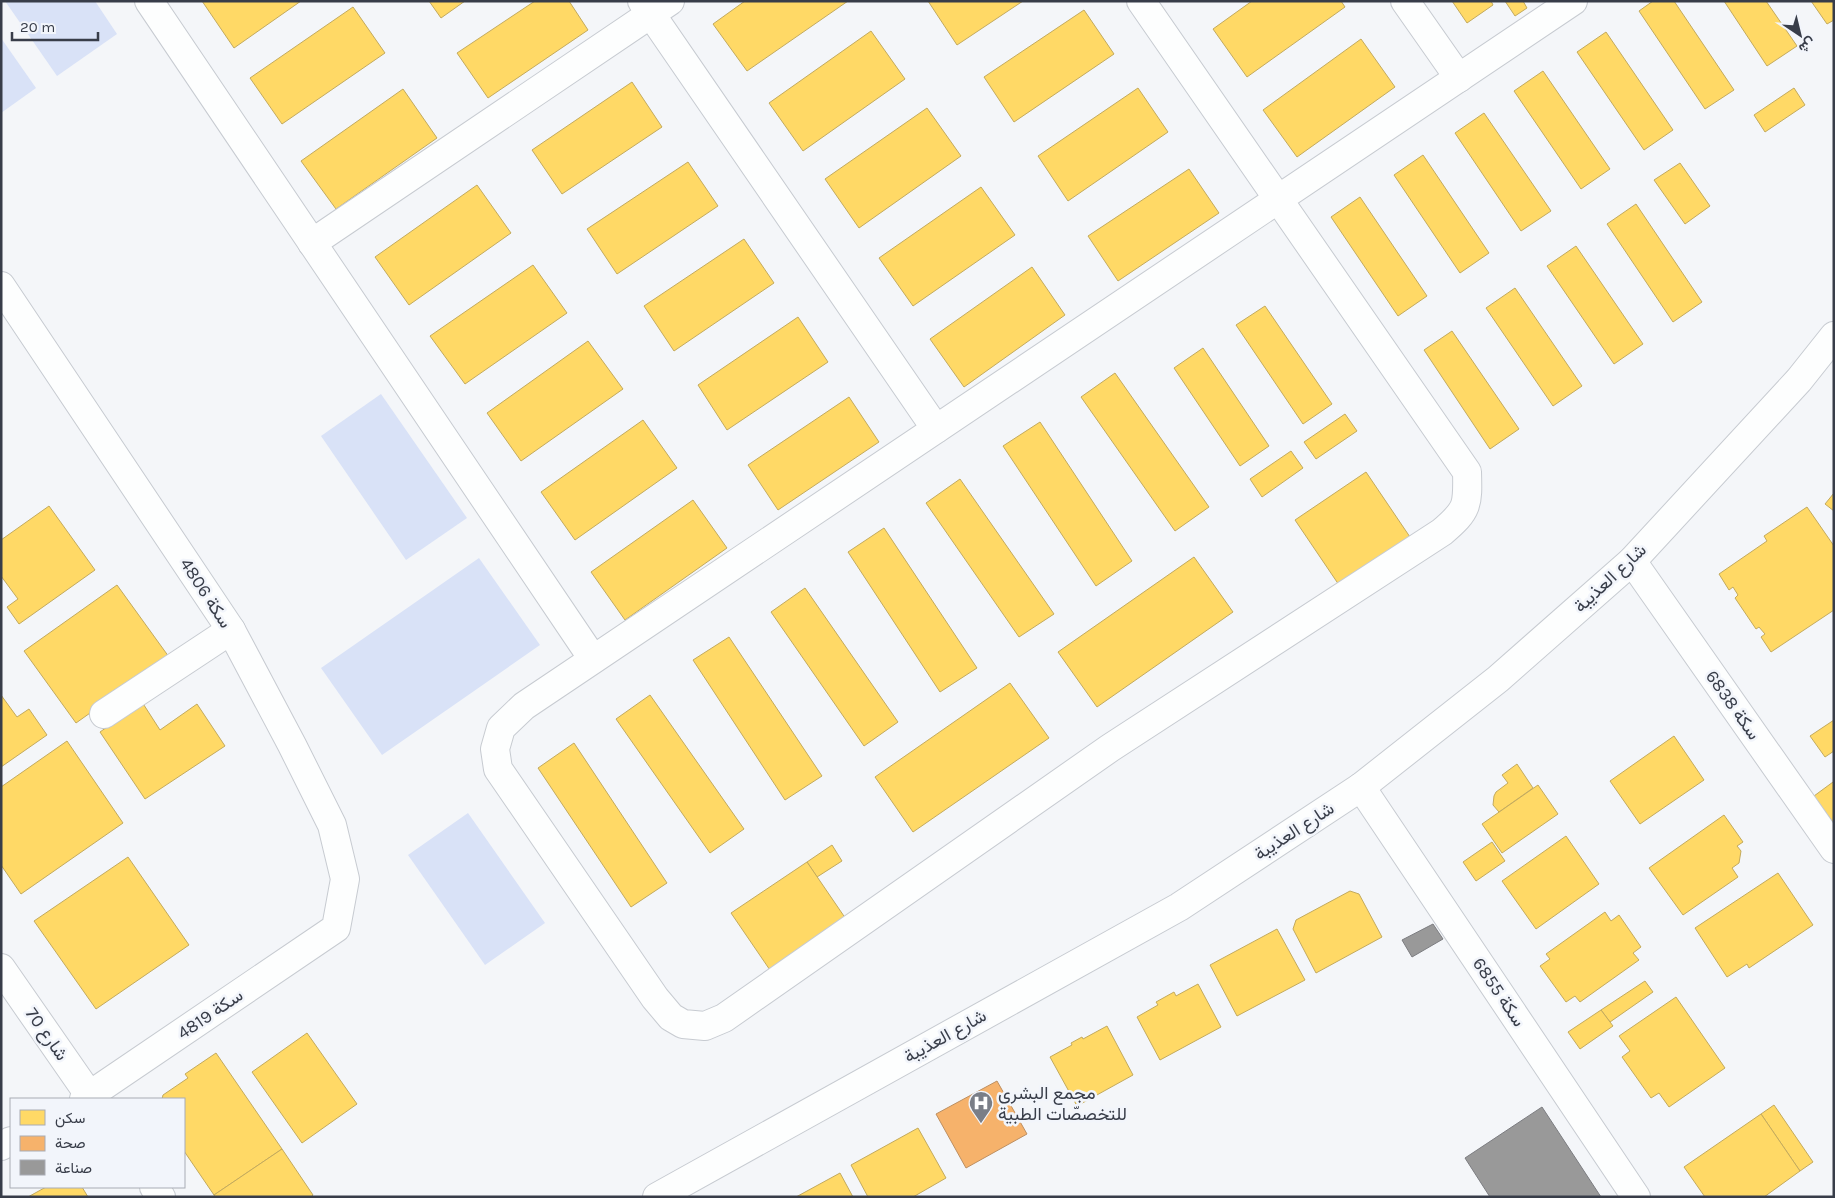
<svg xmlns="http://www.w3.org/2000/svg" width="1835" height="1198" font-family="Karla,Vazirmatn,sans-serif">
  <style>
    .green { fill: #d9e2f7 }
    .homes { fill: #ffd966; stroke: #c3aa5d }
    .health { fill: #f6b26b; stroke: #bd8f61 }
    .industry { fill: #999; stroke: #7c7d81 }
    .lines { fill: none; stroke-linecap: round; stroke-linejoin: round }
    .minor-casing { stroke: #c7cbd1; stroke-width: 30 }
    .minor { stroke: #fdfefe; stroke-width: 28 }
    .labels { text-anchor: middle; stroke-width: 5; stroke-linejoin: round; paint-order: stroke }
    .street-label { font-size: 18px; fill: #383d49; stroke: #f2f5fb }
    .poi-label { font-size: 18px; fill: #383d49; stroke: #f2f5fb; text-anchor: start }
  </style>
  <rect width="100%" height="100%" fill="#f4f6f9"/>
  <g class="green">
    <path d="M 5,1 L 95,1 L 117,34 L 57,76 Z"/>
    <path d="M 1,38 L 36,88 L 1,113 Z"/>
    <path d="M 381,394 L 467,518 L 406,560 L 321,436 Z"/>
    <path d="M 479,558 L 540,645 L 382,755 L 321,668 Z"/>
    <path d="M 468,813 L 545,923 L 485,965 L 408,855 Z"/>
  </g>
  <g class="homes">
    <path d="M 202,1 L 301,1 L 234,48 Z"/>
    <path d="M 429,1 L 465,1 L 441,18 Z"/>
    <path d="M 535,1 L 569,1 L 588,30 L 488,98 L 457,53 Z"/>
    <path d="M 745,1 L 848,1 L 747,71 L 713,24 Z"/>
    <path d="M 928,1 L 1023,1 L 957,45 Z"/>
    <path d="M 1252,1 L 1341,1 L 1345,7 L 1247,77 L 1213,29 Z"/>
    <path d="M 1452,1 L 1491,1 L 1493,5 L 1467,23 Z"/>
    <path d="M 1505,1 L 1523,1 L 1527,8 L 1515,16 Z"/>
    <path d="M 1653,1 L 1674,1 L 1734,90 L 1705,109 L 1639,11 Z"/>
    <path d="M 1724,1 L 1766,1 L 1797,46 L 1767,66 Z"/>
    <path d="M 1811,1 L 1834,1 L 1834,20 L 1827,24 Z"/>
    <path d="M 353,7 L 385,53 L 282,124 L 250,78 Z"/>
    <path d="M 1084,10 L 1114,54 L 1014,122 L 984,77 Z"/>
    <path d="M 871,31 L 905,79 L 803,151 L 769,103 Z"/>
    <path d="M 1606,32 L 1673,130 L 1644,150 L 1577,52 Z"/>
    <path d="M 1361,39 L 1395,87 L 1297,157 L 1263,110 Z"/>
    <path d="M 1543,71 L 1610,169 L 1581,189 L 1514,91 Z"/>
    <path d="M 632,82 L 662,127 L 562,194 L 532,150 Z"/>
    <path d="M 1138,88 L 1168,132 L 1068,201 L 1038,156 Z"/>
    <path d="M 1794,88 L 1805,105 L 1765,132 L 1754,115 Z"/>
    <path d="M 403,89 L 437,138 L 336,209 L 301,161 Z"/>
    <path d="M 927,108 L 961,156 L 859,228 L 825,179 Z"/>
    <path d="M 1484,113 L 1551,211 L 1521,231 L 1455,133 Z"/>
    <path d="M 1423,155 L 1489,253 L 1460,273 L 1394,175 Z"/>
    <path d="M 688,162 L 718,206 L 617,274 L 587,229 Z"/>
    <path d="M 1680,163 L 1710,206 L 1685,224 L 1654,180 Z"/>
    <path d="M 1189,169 L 1219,213 L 1118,281 L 1088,236 Z"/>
    <path d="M 477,185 L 511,233 L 409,305 L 375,257 Z"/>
    <path d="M 981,187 L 1015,235 L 913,306 L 879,258 Z"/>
    <path d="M 1360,197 L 1427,296 L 1398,316 L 1331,217 Z"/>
    <path d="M 1636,204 L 1702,302 L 1673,322 L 1607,224 Z"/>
    <path d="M 744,239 L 774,283 L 674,351 L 644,306 Z"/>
    <path d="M 1576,246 L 1643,344 L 1614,364 L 1547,266 Z"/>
    <path d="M 533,265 L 567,313 L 465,384 L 430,336 Z"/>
    <path d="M 1032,267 L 1065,315 L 964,387 L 930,339 Z"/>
    <path d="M 1515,288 L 1582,386 L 1553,406 L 1486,308 Z"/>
    <path d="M 1265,306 L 1332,404 L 1303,424 L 1236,325 Z"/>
    <path d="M 798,317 L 828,362 L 727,430 L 698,385 Z"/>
    <path d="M 1452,331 L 1519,429 L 1490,449 L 1424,350 Z"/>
    <path d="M 588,341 L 623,389 L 521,461 L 487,413 Z"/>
    <path d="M 1203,348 L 1269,446 L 1240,466 L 1174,368 Z"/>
    <path d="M 1115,373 L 1209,507 L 1175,531 L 1081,397 Z"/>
    <path d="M 849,397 L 879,442 L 778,510 L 748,465 Z"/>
    <path d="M 1345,414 L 1357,431 L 1316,459 L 1304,442 Z"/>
    <path d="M 643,420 L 677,468 L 575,540 L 541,492 Z"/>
    <path d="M 1040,422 L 1132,561 L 1096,586 L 1003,446 Z"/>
    <path d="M 1291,451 L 1303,468 L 1262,497 L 1250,479 Z"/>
    <path d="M 1366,472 L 1410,537 L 1339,585 L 1295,520 Z"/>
    <path d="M 960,479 L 1054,614 L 1019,637 L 926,503 Z"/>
    <path d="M 1834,493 L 1834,511 L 1825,504 Z"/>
    <path d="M 693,500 L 727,548 L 625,620 L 591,572 Z"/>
    <path d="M 49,506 L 95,570 L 19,624 L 7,607 L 18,599 L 1,576 L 1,540 Z"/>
    <path d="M 1807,507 L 1834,546 L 1834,610 L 1771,652 L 1761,637 L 1765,634 L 1759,627 L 1756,629 L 1735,598 L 1738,595 L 1733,587 L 1729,590 L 1719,574 L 1767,541 L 1764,536 Z"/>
    <path d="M 884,528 L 977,668 L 940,692 L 848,552 Z"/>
    <path d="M 1194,557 L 1233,612 L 1097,707 L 1058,652 Z"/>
    <path d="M 117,585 L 169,657 L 76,723 L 24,651 Z"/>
    <path d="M 805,588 L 898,722 L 864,746 L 771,612 Z"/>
    <path d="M 729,637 L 822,776 L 785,800 L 693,660 Z"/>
    <path d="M 1010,683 L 1049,738 L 913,832 L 875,777 Z"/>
    <path d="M 1,695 L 17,717 L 29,709 L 47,735 L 1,767 Z"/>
    <path d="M 650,695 L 744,829 L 710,853 L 616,719 Z"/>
    <path d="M 142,702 L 160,730 L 197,704 L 225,746 L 145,799 L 100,732 Z"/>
    <path d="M 1834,720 L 1834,751 L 1825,757 L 1810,736 Z"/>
    <path d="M 1674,736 L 1704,780 L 1640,824 L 1610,781 Z"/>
    <path d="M 67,741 L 123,823 L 21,894 L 1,865 L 1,787 Z"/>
    <path d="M 574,743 L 667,883 L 631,907 L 538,768 Z"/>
    <path d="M 1517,764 L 1533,788 L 1499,812 L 1493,805 L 1494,796 L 1496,792 L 1508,783 L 1502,775 Z"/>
    <path d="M 1833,782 L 1834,783 L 1834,824 L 1814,796 Z"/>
    <path d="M 1538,785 L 1558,814 L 1502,853 L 1482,824 Z"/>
    <path d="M 1724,815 L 1743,842 L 1737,846 L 1741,851 L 1739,863 L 1732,868 L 1738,877 L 1683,915 L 1649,868 Z"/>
    <path d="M 1566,836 L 1599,884 L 1536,929 L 1502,881 Z"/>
    <path d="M 1492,842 L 1505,861 L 1476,881 L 1463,862 Z"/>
    <path d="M 832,845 L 842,861 L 817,877 L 807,862 Z"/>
    <path d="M 128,857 L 189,945 L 96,1009 L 34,921 Z"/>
    <path d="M 807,862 L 848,922 L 772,973 L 731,913 Z"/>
    <path d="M 1778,873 L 1813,925 L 1749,968 L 1747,964 L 1727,977 L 1695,928 Z"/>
    <path d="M 1350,891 L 1359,894 L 1382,937 L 1316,973 L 1293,929 L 1296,920 Z"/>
    <path d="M 1605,912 L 1611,921 L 1619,915 L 1641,947 L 1633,953 L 1639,960 L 1580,1002 L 1575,996 L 1566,1002 L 1540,966 L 1550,959 L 1546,954 Z"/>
    <path d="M 1277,929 L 1305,980 L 1237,1016 L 1210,965 Z"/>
    <path d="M 1645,981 L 1653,992 L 1610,1022 L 1601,1010 Z"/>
    <path d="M 1198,984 L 1221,1027 L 1160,1060 L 1137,1017 L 1158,1005 L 1156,1002 L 1174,992 L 1176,996 Z"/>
    <path d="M 1676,997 L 1725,1068 L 1669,1107 L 1659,1093 L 1651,1098 L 1622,1057 L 1630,1051 L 1619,1036 Z"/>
    <path d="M 1601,1010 L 1613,1026 L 1580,1049 L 1568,1032 Z"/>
    <path d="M 1107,1026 L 1133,1075 L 1077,1106 L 1050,1057 L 1072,1045 L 1071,1043 L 1082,1037 L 1083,1039 Z"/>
    <path d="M 307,1033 L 357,1104 L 302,1143 L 252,1072 Z"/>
    <path d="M 216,1053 L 282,1149 L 214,1195 L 184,1151 L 184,1099 L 162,1099 L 163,1095 L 188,1078 L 185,1074 Z"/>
    <path d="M 1774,1105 L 1813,1162 L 1800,1171 L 1761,1114 Z"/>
    <path d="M 1761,1114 L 1800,1171 L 1764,1197 L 1705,1197 L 1684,1167 Z"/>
    <path d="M 918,1128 L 946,1178 L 913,1197 L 868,1197 L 851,1165 Z"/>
    <path d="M 282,1149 L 313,1195 L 311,1197 L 215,1197 L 214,1195 Z"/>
    <path d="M 840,1173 L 853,1197 L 796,1197 Z"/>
    <path d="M 46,1187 L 82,1187 L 88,1197 L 28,1197 Z"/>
  </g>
  <path class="health" d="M 997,1081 L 1027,1134 L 966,1168 L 936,1114 Z"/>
  <g class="industry">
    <path d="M 1433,924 L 1443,939 L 1412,957 L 1402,940 Z"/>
    <path d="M 1542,1107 L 1601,1197 L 1490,1197 L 1465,1158 Z"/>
  </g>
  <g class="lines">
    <g class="minor-casing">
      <g id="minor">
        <path d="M 149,1 L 593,659"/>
        <path d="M 642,1 L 936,429"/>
        <path d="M 1141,1 L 1467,472 C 1468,505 1468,510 1442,532 L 1110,748 L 724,1018 L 705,1026 L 683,1024 L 671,1017 L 655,998 L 498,769 L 495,749 L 501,728 L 524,706 L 1573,1"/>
        <path d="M 1405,1 L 1459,78"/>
        <path d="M 312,243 L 670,1"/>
        <path d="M 1,286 L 231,630 L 292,745 L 332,825 L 345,879 L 336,928 L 84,1099"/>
        <path d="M 1632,561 L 1834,849"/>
        <path d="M 104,714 L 231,630"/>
        <path d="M 1361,787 L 1636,1197"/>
        <path d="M 1,968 L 92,1099"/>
        <path d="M 1,1146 L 11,1141"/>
        <path d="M 154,1187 L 161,1197"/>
        <path d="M 657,1197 L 1179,907 L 1361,787 L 1498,679 L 1632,561 L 1799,380 L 1834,336"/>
      </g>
    </g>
    <use href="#minor" class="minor"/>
  </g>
  <defs>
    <g id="hospital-pin" transform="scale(1.25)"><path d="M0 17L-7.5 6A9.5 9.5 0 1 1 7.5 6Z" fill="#7a7e87" stroke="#f2f5fb"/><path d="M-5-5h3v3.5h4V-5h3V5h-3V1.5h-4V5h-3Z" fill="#fff"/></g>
  </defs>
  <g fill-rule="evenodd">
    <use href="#hospital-pin" x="981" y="1103"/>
  </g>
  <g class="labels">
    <g class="street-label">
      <text transform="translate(1610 578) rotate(-43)" y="6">شارع العذيبة</text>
      <text transform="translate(206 593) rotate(57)" y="6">سكة 4806</text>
      <text transform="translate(1733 705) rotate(55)" y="6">سكة 6838</text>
      <text transform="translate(1294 831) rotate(-33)" y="6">شارع العذيبة</text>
      <text transform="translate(1499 992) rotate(56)" y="6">سكة 6855</text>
      <text transform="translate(210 1014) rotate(-34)" y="6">سكة 4819</text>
      <text transform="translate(47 1034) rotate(55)" y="6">شارع 70</text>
      <text transform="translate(945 1036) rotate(-29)" y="6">شارع العذيبة</text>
    </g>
    <g class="poi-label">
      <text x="998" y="1099">مجمع البشرى<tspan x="998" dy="21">للتخصصّات الطبية</tspan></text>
    </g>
  </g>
  <rect width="1835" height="1198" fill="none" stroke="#383d49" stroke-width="5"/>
  <rect x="10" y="1098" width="175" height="90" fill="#f2f5fb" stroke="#a8abb4"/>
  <rect x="20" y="1110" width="25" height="15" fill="#ffd966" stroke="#a8abb4"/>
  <text x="55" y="1123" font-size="15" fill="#383d49">سكن</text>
  <rect x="20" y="1136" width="25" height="15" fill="#f6b26b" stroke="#a8abb4"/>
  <text x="55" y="1148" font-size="15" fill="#383d49">صحة</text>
  <rect x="20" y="1160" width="25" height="15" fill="#999999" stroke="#a8abb4"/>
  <text x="55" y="1173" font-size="15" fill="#383d49">صناعة</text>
  <g transform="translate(1800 35) rotate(145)" stroke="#f2f5fb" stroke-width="4" paint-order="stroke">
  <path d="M0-4L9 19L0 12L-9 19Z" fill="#383d49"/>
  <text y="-8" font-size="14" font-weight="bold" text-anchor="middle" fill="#383d49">ش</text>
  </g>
  <path d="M12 32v8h86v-8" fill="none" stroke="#383d49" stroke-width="2.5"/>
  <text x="20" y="32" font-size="15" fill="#383d49" stroke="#f2f5fb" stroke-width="4" paint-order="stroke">20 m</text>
</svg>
